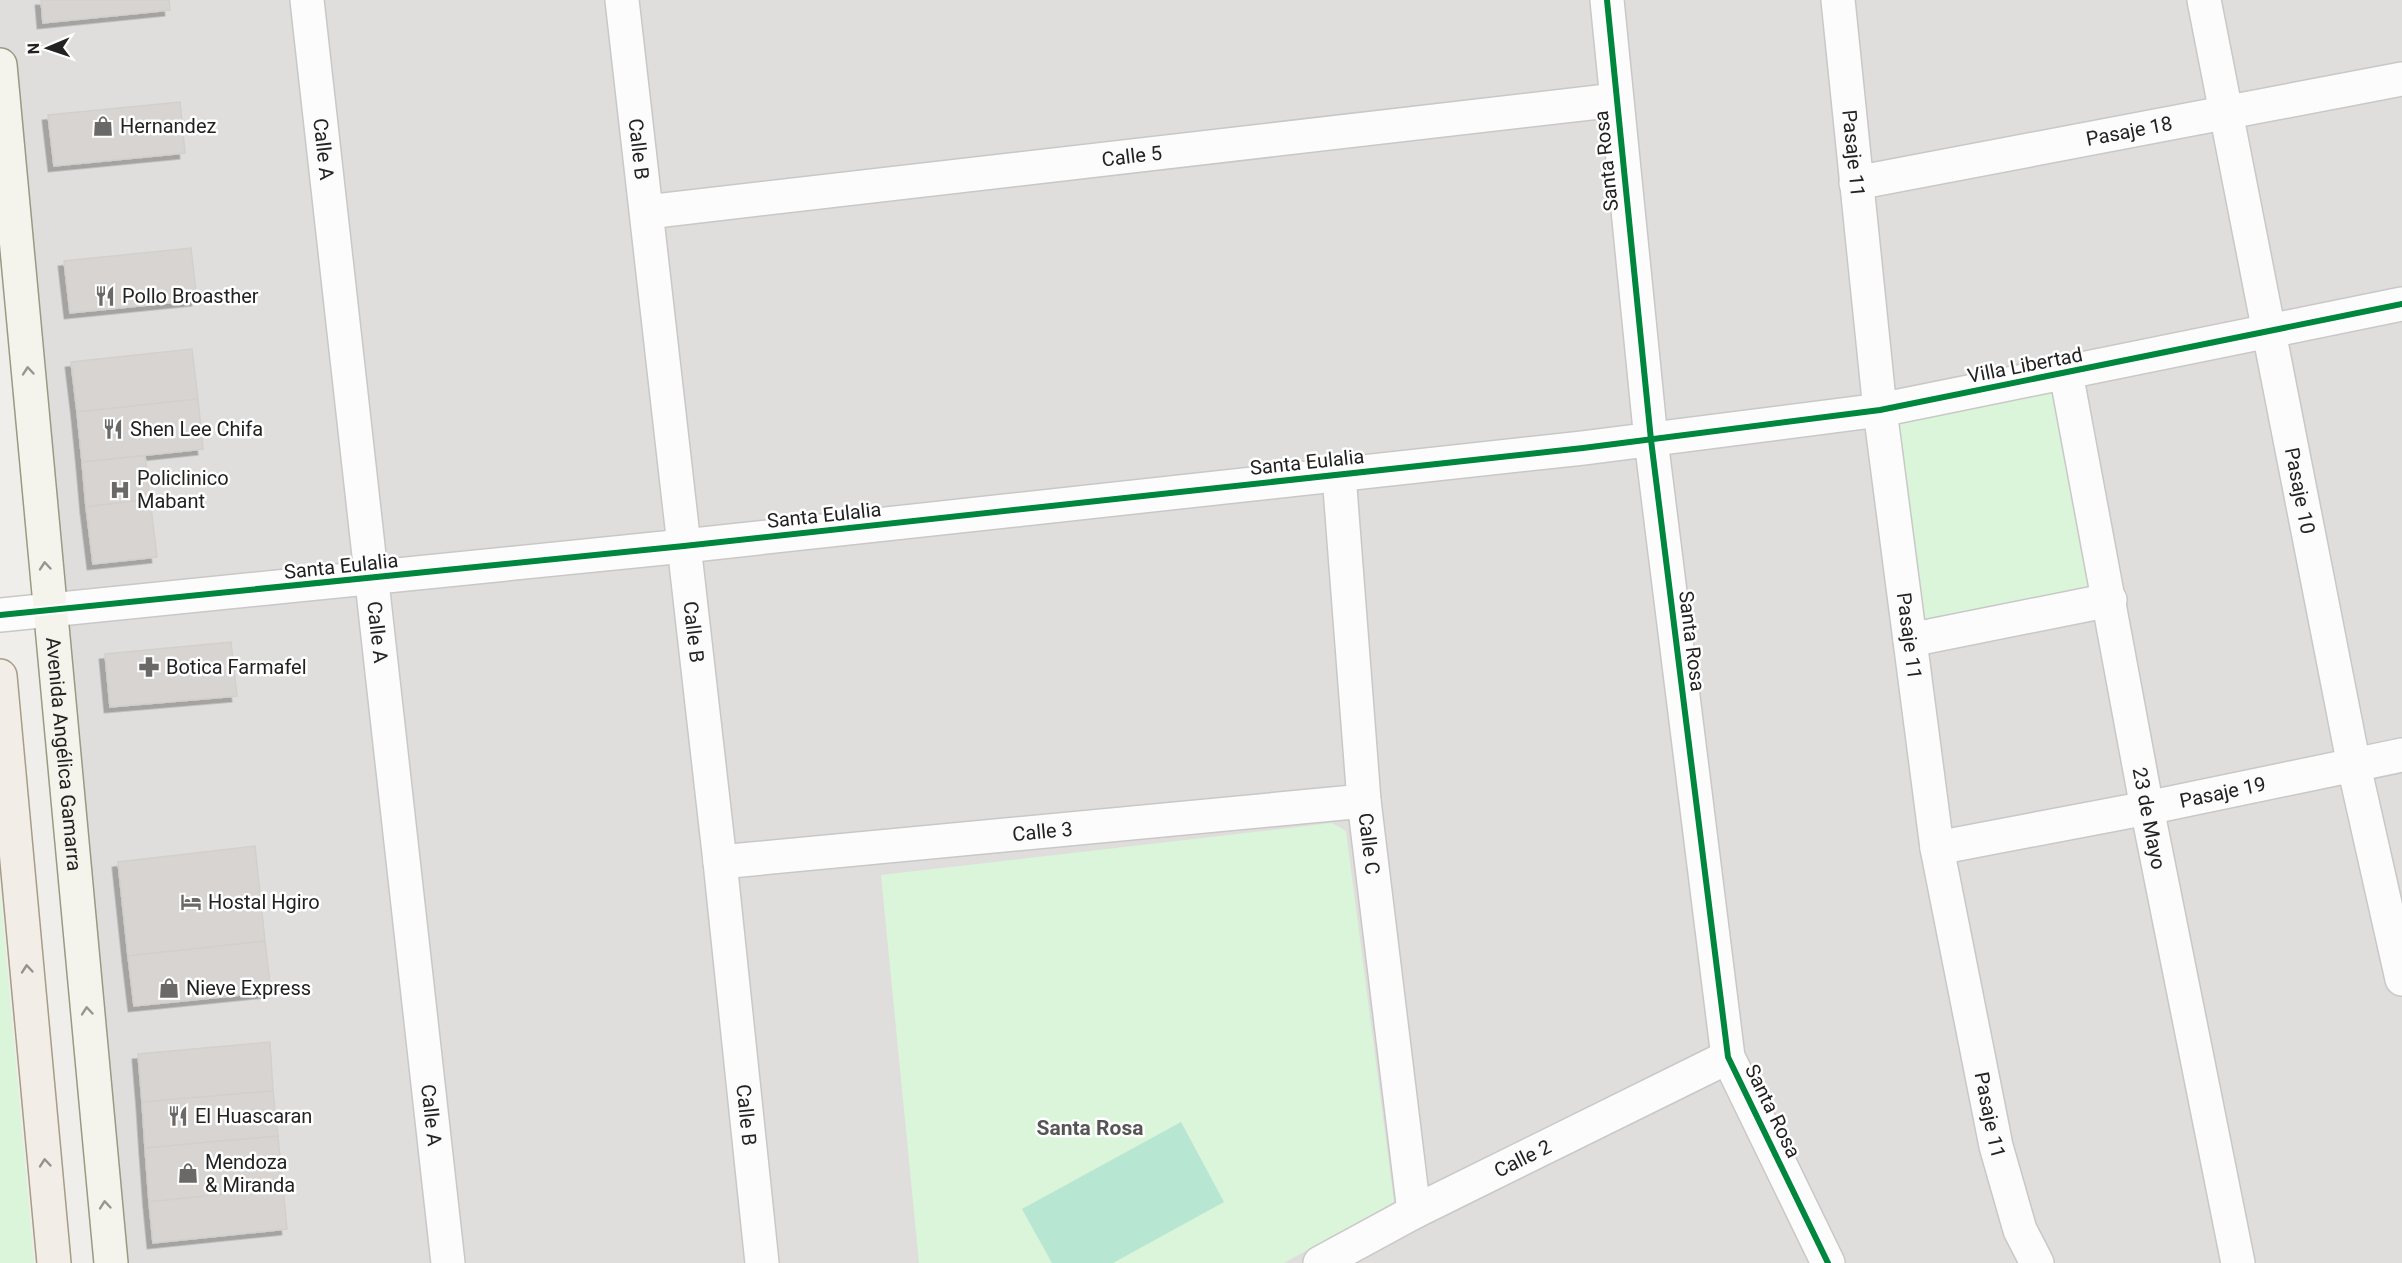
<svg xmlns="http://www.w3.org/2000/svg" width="2402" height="1263" font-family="Roboto,sans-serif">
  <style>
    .residential { fill: #dfdedc }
    .park { fill: #daf5da }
    .pitch { fill: #b7e6d2 }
    .building { fill: #d7d4d2; stroke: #d3d0cc; stroke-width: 1.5; filter: url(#shadow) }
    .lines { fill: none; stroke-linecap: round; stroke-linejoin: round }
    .street-casing { stroke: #c9c8c7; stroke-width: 36 }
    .secondary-casing { stroke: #999a82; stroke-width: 36 }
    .primary-casing { stroke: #a79c86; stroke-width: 36 }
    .street { stroke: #fdfcfc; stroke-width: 33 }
    .secondary { stroke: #f4f4ed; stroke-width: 33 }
    .primary { stroke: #f3ede7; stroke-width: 33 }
    .cycleway-casing { stroke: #fff; stroke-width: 10 }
    .cycleway { stroke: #00873e; stroke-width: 6 }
    .oneway { stroke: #969692 }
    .oneway2 { stroke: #95928e }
    .labels { text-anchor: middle; stroke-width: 5; stroke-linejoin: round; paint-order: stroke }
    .poi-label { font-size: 20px; fill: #222; stroke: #fff; text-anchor: start }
    .street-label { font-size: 20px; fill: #222; stroke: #fff }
    .neighbourhood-label { font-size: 21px; font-weight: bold; fill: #555; stroke: #fff }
  </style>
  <defs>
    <filter id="shadow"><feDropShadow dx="-5.5" dy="5.5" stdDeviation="0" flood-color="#0004"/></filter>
  </defs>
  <rect width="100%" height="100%" fill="#f0eeeb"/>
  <path class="residential" d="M 0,0 L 2402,0 L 2402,1263 L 96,1263 L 0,238 Z"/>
  <g class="park">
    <path d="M 2056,392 L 2094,590 L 1918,626 L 1894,424 Z"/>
    <path d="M 1332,823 L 1346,831 L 1394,1202 L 1284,1263 L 919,1263 L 881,875 Z"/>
    <path d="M 0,889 L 34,1263 L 0,1263 Z"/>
  </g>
  <path class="pitch" d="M 1181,1122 L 1224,1202 L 1113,1263 L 1052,1263 L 1022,1209 Z"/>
  <g class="building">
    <path d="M 41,0 L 169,0 L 170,10 L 43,23 Z"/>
    <path d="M 180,102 L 185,153 L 54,166 L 48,115 Z"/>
    <path d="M 191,248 L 197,300 L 70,313 L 64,261 Z"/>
    <path d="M 192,349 L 198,399 L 77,412 L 71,362 Z"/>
    <path d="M 198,399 L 203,449 L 82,462 L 77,412 Z"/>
    <path d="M 145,456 L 150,499 L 86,507 L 82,462 Z"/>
    <path d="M 150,499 L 157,557 L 93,564 L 86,507 Z"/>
    <path d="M 231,642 L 237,696 L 110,707 L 105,654 Z"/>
    <path d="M 255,846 L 265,941 L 128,956 L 118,862 Z"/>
    <path d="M 265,941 L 271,992 L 134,1006 L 128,956 Z"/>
    <path d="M 270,1042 L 273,1091 L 142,1102 L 138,1054 Z"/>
    <path d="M 273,1091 L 278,1136 L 145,1148 L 142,1102 Z"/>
    <path d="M 278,1136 L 283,1188 L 149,1202 L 145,1148 Z"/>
    <path d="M 283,1188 L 287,1229 L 153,1243 L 149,1202 Z"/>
  </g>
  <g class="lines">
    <g class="street-casing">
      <g id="street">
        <path id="s1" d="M 307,0 L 448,1263"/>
        <path id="s2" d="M 622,0 L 720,862 L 762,1263"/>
        <path d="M 1607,0 L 1651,440 L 1728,1057 L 1828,1263"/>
        <path id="s3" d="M 1838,0 L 1880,410 L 1937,848 L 1996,1146 L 2020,1230 L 2037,1263"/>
        <path id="s4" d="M 2204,0 L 2354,766 L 2402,979"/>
        <path id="s5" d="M 1856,183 L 2402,79"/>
        <path id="s6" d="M 647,212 L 1616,100"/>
        <path id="s7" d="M 2066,373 L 2147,808 L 2238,1263"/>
        <path id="s8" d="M 1339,475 L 1364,801 L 1414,1212"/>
        <path d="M 0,615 L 684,546 L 1583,448 L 1880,410 L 2402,304"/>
        <path d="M 1910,640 L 2110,600"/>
        <path id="s9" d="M 1937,848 L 2147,808 L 2402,755"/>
        <path id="s10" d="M 720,862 L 1364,801"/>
        <path id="s11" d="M 1320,1263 L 1414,1212 L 1728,1057"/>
      </g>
    </g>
    <g class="secondary-casing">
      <g id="secondary">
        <path id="s12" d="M 0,65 L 111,1263"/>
      </g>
    </g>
    <g class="primary-casing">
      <path id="primary" d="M 0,676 L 54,1263"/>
    </g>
    <use href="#street" class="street"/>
    <use href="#secondary" class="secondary"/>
    <use href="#primary" class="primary"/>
    <g class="cycleway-casing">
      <g id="cycleway">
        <path d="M 1607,0 L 1651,440 L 1728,1057 L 1828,1263"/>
        <path d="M 0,615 L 684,546 L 1583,448 L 1880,410 L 2402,304"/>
      </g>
    </g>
    <use href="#cycleway" class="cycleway"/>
  </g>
  <defs><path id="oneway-chevron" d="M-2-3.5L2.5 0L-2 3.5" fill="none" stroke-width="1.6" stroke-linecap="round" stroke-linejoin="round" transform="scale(1.5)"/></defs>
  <g class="oneway">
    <use href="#oneway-chevron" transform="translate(28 371) rotate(-95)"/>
    <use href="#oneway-chevron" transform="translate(45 566) rotate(-95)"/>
    <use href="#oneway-chevron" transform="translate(87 1011) rotate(-95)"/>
    <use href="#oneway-chevron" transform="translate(105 1205) rotate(-95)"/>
  </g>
  <g class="oneway2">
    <use href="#oneway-chevron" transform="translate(27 969) rotate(-95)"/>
    <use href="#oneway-chevron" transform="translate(45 1163) rotate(-95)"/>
  </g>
  <defs>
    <g id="shop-bare" transform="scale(1.62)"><path d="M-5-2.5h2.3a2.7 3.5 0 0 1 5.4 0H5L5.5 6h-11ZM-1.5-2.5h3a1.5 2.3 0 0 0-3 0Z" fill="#6a6968" stroke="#fff" stroke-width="2.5" paint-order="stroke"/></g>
    <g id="restaurant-bare" transform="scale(1.62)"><path d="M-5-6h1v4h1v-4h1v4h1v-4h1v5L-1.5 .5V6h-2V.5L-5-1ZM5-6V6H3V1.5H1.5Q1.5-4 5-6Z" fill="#6a6968" stroke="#fff" stroke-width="2.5" paint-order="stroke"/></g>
    <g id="hospital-bare" transform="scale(1.62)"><path d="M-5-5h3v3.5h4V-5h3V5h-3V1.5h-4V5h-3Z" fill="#6a6968" stroke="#fff" stroke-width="2.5" paint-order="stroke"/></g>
    <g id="pharmacy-bare" transform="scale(1.62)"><path d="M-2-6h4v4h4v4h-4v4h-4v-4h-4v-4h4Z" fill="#6a6968" stroke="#fff" stroke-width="2.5" paint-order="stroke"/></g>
    <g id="hotel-bare" transform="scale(1.62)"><path d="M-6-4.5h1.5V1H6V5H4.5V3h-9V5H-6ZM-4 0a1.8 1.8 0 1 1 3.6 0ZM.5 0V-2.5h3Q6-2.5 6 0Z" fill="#6a6968" stroke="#fff" stroke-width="2.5" paint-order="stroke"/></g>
  </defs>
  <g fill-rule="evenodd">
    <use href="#shop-bare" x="103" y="126"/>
    <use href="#restaurant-bare" x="105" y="296"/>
    <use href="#restaurant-bare" x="113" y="429"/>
    <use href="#hospital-bare" x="120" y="490"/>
    <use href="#pharmacy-bare" x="149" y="667"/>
    <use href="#hotel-bare" x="191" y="902"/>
    <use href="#shop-bare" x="169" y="988"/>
    <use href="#restaurant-bare" x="178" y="1116"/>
    <use href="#shop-bare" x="188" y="1173"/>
  </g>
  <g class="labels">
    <g class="poi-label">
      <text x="120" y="133">Hernandez</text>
      <text x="122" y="303">Pollo Broasther</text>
      <text x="130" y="436">Shen Lee Chifa</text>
      <text x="137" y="485">Policlinico<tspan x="137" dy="23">Mabant</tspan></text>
      <text x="166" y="674">Botica Farmafel</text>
      <text x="208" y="909">Hostal Hgiro</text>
      <text x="186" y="995">Nieve Express</text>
      <text x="195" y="1123">El Huascaran</text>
      <text x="205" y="1169">Mendoza<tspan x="205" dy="23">&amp; Miranda</tspan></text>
    </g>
    <g class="street-label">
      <text dy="7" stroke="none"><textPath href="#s5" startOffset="278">Pasaje 18</textPath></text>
      <text dy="7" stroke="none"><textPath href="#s1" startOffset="150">Calle A</textPath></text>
      <text dy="7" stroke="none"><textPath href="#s2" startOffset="150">Calle B</textPath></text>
      <text dy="7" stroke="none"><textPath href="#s3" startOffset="154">Pasaje 11</textPath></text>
      <text dy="7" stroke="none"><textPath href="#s6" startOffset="488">Calle 5</textPath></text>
      <text transform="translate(1606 161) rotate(-96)" y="7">Santa Rosa</text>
      <text transform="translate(2025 365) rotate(-11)" y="7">Villa Libertad</text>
      <text transform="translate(1307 462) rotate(-6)" y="7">Santa Eulalia</text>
      <text dy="7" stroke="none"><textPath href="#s4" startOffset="500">Pasaje 10</textPath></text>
      <text transform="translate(824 515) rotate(-6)" y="7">Santa Eulalia</text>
      <text transform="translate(341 566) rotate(-6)" y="7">Santa Eulalia</text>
      <text dy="7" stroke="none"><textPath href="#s1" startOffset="636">Calle A</textPath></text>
      <text dy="7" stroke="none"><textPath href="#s2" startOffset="636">Calle B</textPath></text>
      <text dy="7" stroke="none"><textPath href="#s3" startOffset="640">Pasaje 11</textPath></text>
      <text transform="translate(1692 641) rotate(83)" y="7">Santa Rosa</text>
      <text dy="7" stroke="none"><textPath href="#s12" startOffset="692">Avenida Angélica Gamarra</textPath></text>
      <text dy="7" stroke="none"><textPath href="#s9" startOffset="291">Pasaje 19</textPath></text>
      <text dy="7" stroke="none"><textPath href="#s7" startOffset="453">23 de Mayo</textPath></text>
      <text dy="7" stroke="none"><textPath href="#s10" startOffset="324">Calle 3</textPath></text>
      <text dy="7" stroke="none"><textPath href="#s8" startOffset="370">Calle C</textPath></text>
      <text transform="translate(1773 1111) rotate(64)" y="7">Santa Rosa</text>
      <text dy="7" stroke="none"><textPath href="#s1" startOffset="1122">Calle A</textPath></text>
      <text dy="7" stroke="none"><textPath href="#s2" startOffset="1122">Calle B</textPath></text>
      <text dy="7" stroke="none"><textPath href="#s3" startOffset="1126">Pasaje 11</textPath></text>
      <text dy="7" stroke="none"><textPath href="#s11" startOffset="228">Calle 2</textPath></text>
    </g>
    <g class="neighbourhood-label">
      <text x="1090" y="1135">Santa Rosa</text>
    </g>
  </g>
  <g transform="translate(48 48) rotate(268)" stroke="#ffffff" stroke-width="4.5" paint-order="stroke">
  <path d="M0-4.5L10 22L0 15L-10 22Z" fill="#222222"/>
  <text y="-9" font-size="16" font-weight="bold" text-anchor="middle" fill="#222222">N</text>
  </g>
</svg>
